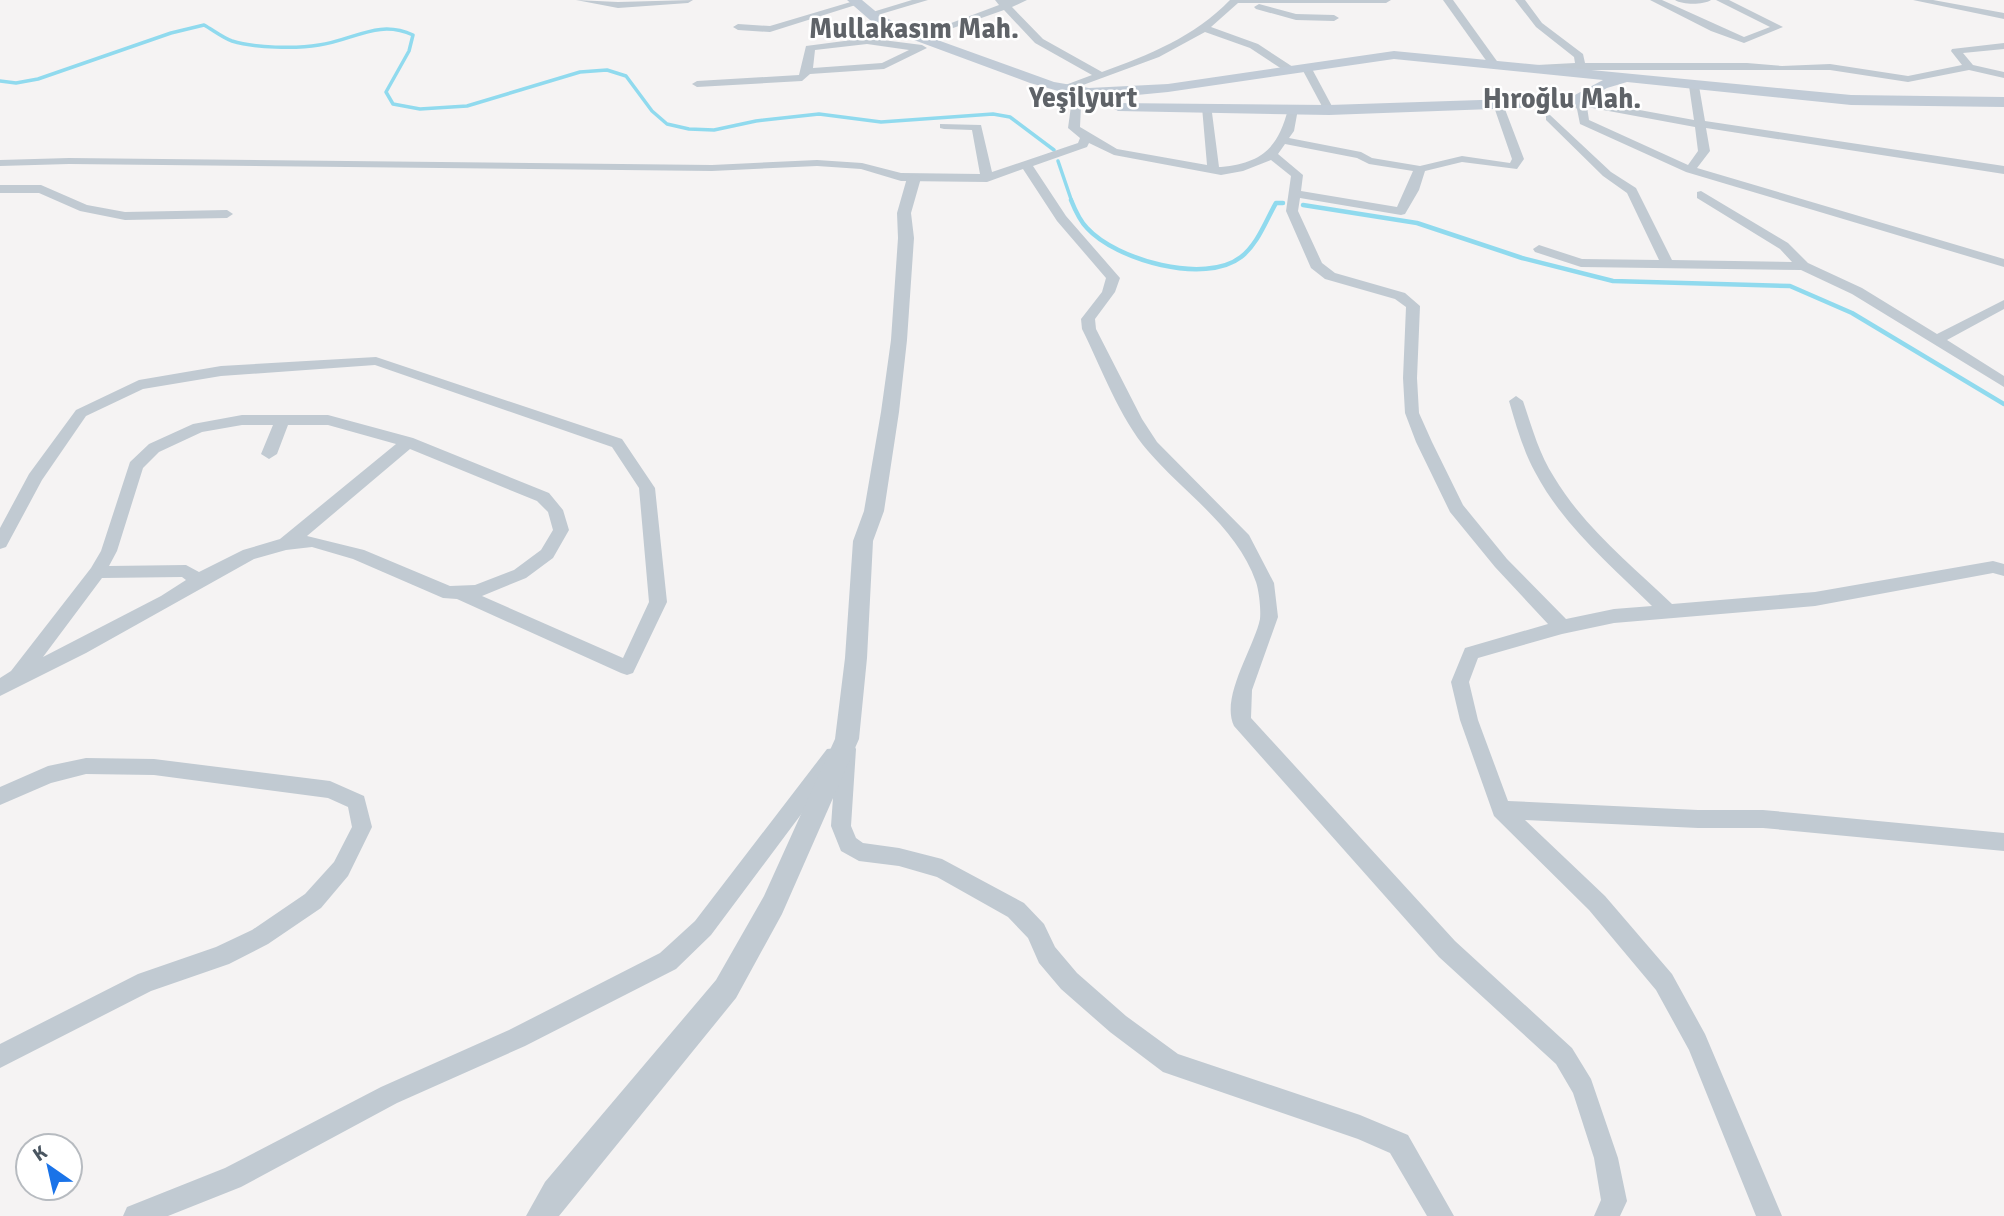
<svg xmlns="http://www.w3.org/2000/svg" width="2004" height="1216" font-family="Signika,sans-serif">
  <style>
    .lines { fill: none; stroke-linecap: round; stroke-linejoin: round }
    .stream-far1 { stroke: #90daee; stroke-width: 3.5 }
    .stream { stroke: #90daee; stroke-width: 4.5 }
    .minor { fill: #c1cad2; fill-rule: evenodd }
    .tertiary { fill: #c1cad2; fill-rule: evenodd }
    .secondary { fill: #c1cbd6; fill-rule: evenodd }
    .labels { text-anchor: middle; stroke-width: 5; stroke-linejoin: round; paint-order: stroke }
    .far-district-label { font-size: 28px; font-weight: bold; fill: #5f6368; stroke: #fff }
  </style>
  <rect width="100%" height="100%" fill="#f5f3f3"/>
  <g class="lines">
    <g class="stream-far1">
      <path d="M 0,81 L 16,83 L 38,79 L 171,33 L 204,25 C 213,30 223,38 232,41 C 255,48 296,49 319,45 C 354,40 378,19 413,35 L 409,51 L 386,92 L 393,104 L 420,109 L 467,106 L 580,72 L 607,70 L 626,76 L 652,111 L 667,124 L 689,129 L 714,130 L 756,121 L 819,114 L 881,122 L 993,114 L 1010,117 L 1054,150"/>
      <path d="M 1058,161 L 1072,202"/>
    </g>
    <g class="stream">
      <path d="M 1071,200 C 1075,210 1080,221 1087,228 C 1116,260 1205,285 1241,257 C 1258,244 1266,220 1276,203 L 1283,203"/>
      <path d="M 1303,205 L 1417,223 L 1522,258 L 1613,281 L 1790,286 L 1852,313 L 2004,404"/>
    </g>
    <g class="minor">
      <path d="M 576,0 L 618,2 L 693,0 L 688,3 L 618,8 Z"/>
      <path d="M 912,0 L 928,0 L 871,17 L 866,14 Z"/>
      <path d="M 995,0 L 1027,0 L 1012,7 L 1043,39 L 1102,72 C 1149,55 1194,37 1230,0 L 1391,0 L 1386,3 L 1238,3 L 1211,27 L 1258,44 L 1293,67 L 1293,71 L 1285,71 L 1250,48 L 1205,32 L 1159,57 L 1064,92 L 1059,89 L 1060,87 L 1092,75 L 1035,43 L 1004,10 L 922,39 L 914,37 L 999,5 Z"/>
      <path d="M 1443,0 L 1453,0 L 1499,64 L 1498,66 L 1490,66 Z"/>
      <path d="M 1515,0 L 1525,0 L 1542,23 L 1583,54 L 1585,63 L 1747,63 L 1782,66 L 1830,64 L 1908,76 L 1962,65 L 1951,51 L 1952,49 L 2004,43 L 2004,49 L 1963,53 L 1973,65 L 2004,72 L 2004,78 L 1969,70 L 1908,82 L 1830,70 L 1541,70 L 1537,69 L 1537,65 L 1575,63 L 1574,57 L 1536,27 Z"/>
      <path d="M 1650,0 L 1662,0 L 1744,37 L 1770,27 L 1716,0 L 1729,0 L 1783,27 L 1744,43 L 1711,31 Z"/>
      <path d="M 1675,0 L 1711,0 C 1703,5 1683,5 1675,0 Z"/>
      <path d="M 1913,0 L 1933,0 L 2004,13 L 2004,19 Z"/>
      <path d="M 854,1 L 862,3 L 770,32 L 738,30 L 733,27 L 738,24 L 770,26 Z"/>
      <path d="M 1259,4 L 1296,14 L 1334,15 L 1339,18 L 1334,21 L 1296,20 L 1256,9 L 1254,7 Z"/>
      <path d="M 867,38 L 922,45 L 927,48 L 884,69 L 810,74 L 802,81 L 697,87 L 692,84 L 697,81 L 799,75 L 806,46 ZM 867,44 L 909,50 L 882,63 L 813,68 L 815,50 Z"/>
      <path d="M 1302,65 L 1311,67 L 1334,110 L 1333,112 L 1324,110 L 1301,67 Z"/>
      <path d="M 1694,83 L 1699,86 L 1705,121 L 2004,166 L 2004,174 L 1706,128 L 1710,151 L 1697,168 L 2004,259 L 2004,267 L 1686,172 L 1580,124 L 1577,109 L 1569,101 L 1574,98 L 1694,120 L 1689,86 ZM 1587,107 L 1695,127 L 1698,151 L 1688,165 L 1589,120 Z"/>
      <path d="M 1498,101 L 1503,104 L 1524,159 L 1517,169 L 1462,162 L 1425,171 L 1419,190 L 1405,214 L 1401,215 L 1300,198 L 1298,211 L 1322,263 L 1335,273 L 1405,293 L 1420,306 L 1417,378 L 1419,413 L 1432,442 L 1463,505 L 1507,559 L 1566,619 L 1614,609 L 1652,606 C 1610,565 1562,524 1535,472 C 1523,450 1516,425 1509,401 L 1516,396 L 1523,401 C 1532,427 1539,454 1554,477 C 1583,526 1631,565 1672,604 L 1815,592 L 1993,561 L 2004,564 L 2004,576 L 1993,573 L 1815,606 L 1614,623 L 1562,634 L 1478,658 L 1469,682 L 1478,720 L 1508,801 L 1698,810 L 1763,810 L 2004,833 L 2004,851 L 1763,828 L 1698,828 L 1525,820 L 1605,896 L 1672,974 L 1705,1034 L 1782,1216 L 1756,1216 L 1689,1050 L 1656,990 L 1589,910 L 1494,816 L 1460,720 L 1451,682 L 1465,648 L 1548,624 L 1495,567 L 1450,512 L 1416,442 L 1405,413 L 1403,378 L 1406,307 L 1395,299 L 1325,279 L 1311,268 L 1286,211 L 1291,176 L 1271,160 L 1243,171 L 1221,175 L 1114,155 L 1089,143 L 1087,147 L 1033,166 L 1066,216 L 1120,278 L 1115,292 L 1095,319 L 1096,329 L 1142,419 L 1157,442 L 1249,535 L 1274,583 L 1278,617 L 1252,690 L 1251,718 L 1455,941 L 1572,1048 L 1591,1079 L 1618,1158 L 1627,1201 L 1620,1216 L 1594,1216 L 1601,1200 L 1594,1158 L 1573,1093 L 1556,1064 L 1439,957 L 1234,726 C 1220,697 1254,648 1260,619 C 1261,609 1259,591 1256,582 C 1237,527 1184,493 1148,451 C 1119,417 1102,369 1082,329 L 1081,319 L 1102,292 L 1106,278 L 1057,221 L 1023,169 L 987,182 L 901,181 L 861,169 L 817,166 L 712,171 L 69,164 L 0,166 L 0,160 L 69,158 L 712,165 L 817,160 L 862,163 L 901,173 L 980,174 L 972,130 L 944,129 L 940,128 L 940,124 L 981,125 L 992,172 L 1078,143 L 1080,138 L 1068,128 L 1071,106 L 1076,103 L 1081,106 L 1080,127 L 1117,149 L 1207,165 L 1202,107 L 1211,105 L 1219,167 L 1221,167 C 1262,163 1278,148 1288,109 L 1293,106 L 1298,109 L 1294,131 L 1289,138 L 1361,152 L 1372,158 L 1420,166 L 1462,156 L 1510,163 L 1512,159 L 1493,104 ZM 1285,144 L 1357,158 L 1369,164 L 1413,171 L 1397,207 L 1301,191 L 1303,175 L 1278,154 Z"/>
      <path d="M 1550,115 L 1611,172 L 1636,188 L 1672,260 L 1792,262 L 1780,249 L 1697,198 L 1697,192 L 1701,191 L 1788,243 L 1808,263 L 1862,288 L 1937,334 L 2004,300 L 2004,309 L 1947,340 L 2004,376 L 2004,387 L 1852,294 L 1801,270 L 1581,267 L 1535,252 L 1533,249 L 1539,245 L 1582,259 L 1659,260 L 1627,193 L 1603,176 L 1546,120 L 1546,116 Z"/>
      <path d="M 0,185 L 41,185 L 87,205 L 125,212 L 227,210 L 233,214 L 227,218 L 125,220 L 80,211 L 39,193 L 0,193 Z"/>
      <path d="M 376,357 L 622,439 L 655,488 L 667,602 L 633,673 L 627,675 L 621,673 L 457,599 L 443,598 L 353,559 L 312,547 L 286,550 L 254,559 L 86,653 L 0,696 L 0,678 L 11,671 L 91,568 L 101,551 L 130,462 L 149,444 L 193,424 L 242,415 L 328,415 L 413,438 L 549,493 L 563,510 L 569,530 L 553,558 L 526,578 L 482,596 L 623,658 L 649,602 L 639,488 L 612,447 L 375,365 L 221,376 L 143,389 L 86,416 L 42,480 L 6,547 L 0,549 L 0,528 L 29,474 L 76,410 L 139,380 L 221,366 ZM 242,425 L 273,425 L 261,454 L 269,459 L 277,454 L 288,425 L 328,425 L 396,444 L 280,539 L 243,550 L 199,572 L 186,565 L 109,566 L 117,551 L 143,468 L 159,452 L 202,432 ZM 410,449 L 537,501 L 548,512 L 553,530 L 541,550 L 514,570 L 475,585 L 450,586 L 364,550 L 307,536 ZM 182,577 L 186,580 L 161,596 L 43,657 L 102,578 Z"/>
      <path d="M 846,741 L 853,743 L 856,749 L 851,826 L 856,838 L 863,843 L 899,848 L 942,859 L 1024,903 L 1044,924 L 1055,947 L 1077,973 L 1126,1016 L 1178,1054 L 1360,1115 L 1408,1135 L 1454,1216 L 1427,1216 L 1390,1153 L 1358,1139 L 1163,1072 L 1110,1032 L 1061,989 L 1039,963 L 1028,938 L 1008,917 L 937,877 L 899,866 L 859,861 L 841,851 L 831,826 L 835,769 L 711,935 L 676,969 L 525,1046 L 397,1103 L 241,1187 L 168,1216 L 123,1216 L 127,1207 L 225,1168 L 381,1087 L 509,1030 L 660,953 L 695,921 L 827,749 L 837,748 L 839,743 Z"/>
      <path d="M 86,758 L 154,759 L 330,781 L 364,796 L 372,827 L 348,876 L 321,908 L 268,944 L 229,964 L 151,991 L 0,1068 L 0,1044 L 138,974 L 216,947 L 252,930 L 305,894 L 334,862 L 352,827 L 348,807 L 328,798 L 154,775 L 86,774 L 51,783 L 0,805 L 0,787 L 48,766 Z"/>
    </g>
    <path class="tertiary" d="M 914,174 L 921,178 L 911,213 L 914,238 L 907,340 L 899,412 L 884,511 L 873,541 L 867,658 L 859,739 L 782,914 L 736,998 L 559,1216 L 526,1216 L 545,1182 L 716,980 L 764,896 L 835,739 L 845,658 L 853,541 L 864,511 L 881,412 L 891,340 L 898,238 L 897,213 L 907,178 Z"/>
    <path class="secondary" d="M 847,0 L 862,0 L 880,15 L 918,33 L 1054,82 L 1089,88 L 1168,84 L 1394,51 L 1851,95 L 2004,97 L 2004,107 L 1851,105 L 1627,82 L 1607,88 L 1574,106 L 1329,115 L 1118,111 L 1110,106 L 1113,103 L 1329,105 L 1571,97 L 1603,80 L 1394,59 L 1168,92 L 1116,97 L 1076,96 L 1030,83 L 895,33 L 870,20 Z"/>
  </g>
  <g class="labels">
    <g class="far-district-label">
      <text x="914" y="38">Mullakasım Mah.</text>
      <text x="1083" y="107">Yeşilyurt</text>
      <text x="1562" y="108">Hıroğlu Mah.</text>
    </g>
  </g>
  <g transform="translate(49 1167) rotate(326)"><circle r="33" fill="#ffffff" stroke="#b7bbc0" stroke-width="2"/>
  <path d="M0-5L12 26L0 18L-12 26Z" fill="#1a73e8"/>
  <text y="-10" font-size="19" font-weight="bold" text-anchor="middle" fill="#4a5661">K</text>
  </g>
</svg>
